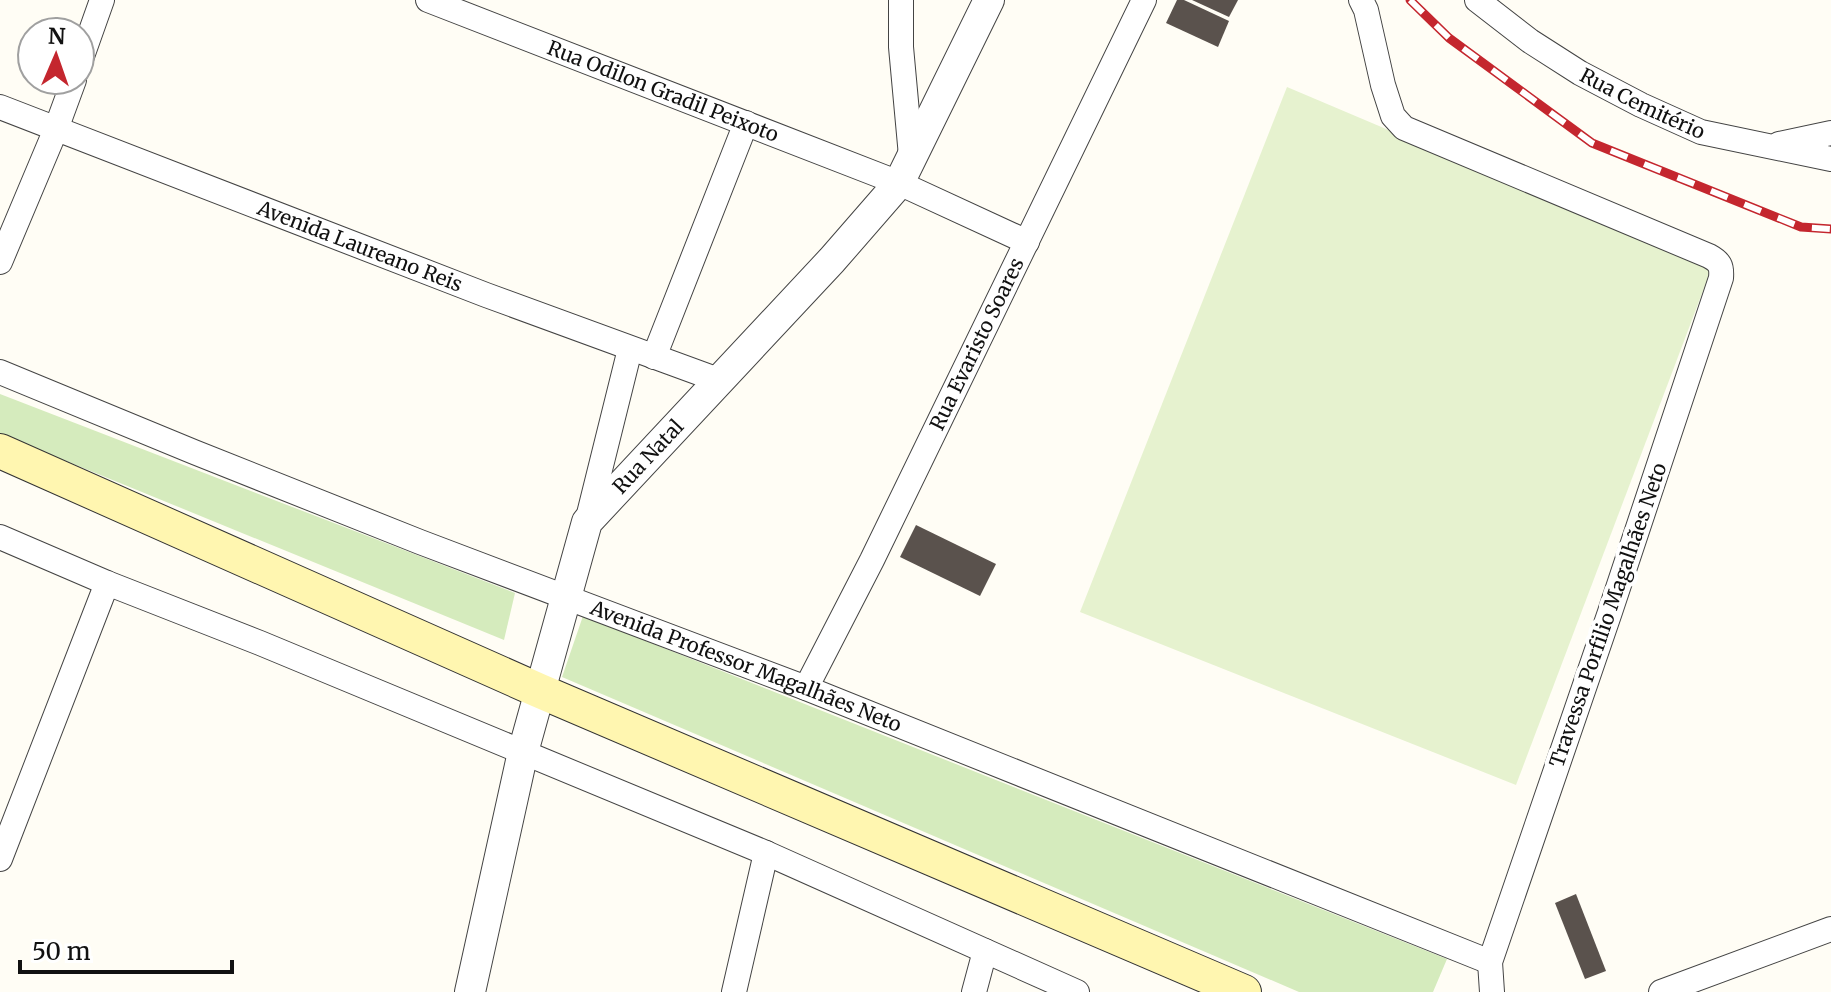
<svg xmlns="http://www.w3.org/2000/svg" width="1831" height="992" font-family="Merriweather,serif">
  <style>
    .green { fill: #d5ebbd }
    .pitch { fill: #e6f2cf }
    .building { fill: #5a524d }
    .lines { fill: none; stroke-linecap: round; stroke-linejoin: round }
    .minor-casing { stroke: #444; stroke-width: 26 }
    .tertiary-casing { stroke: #444; stroke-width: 32 }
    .secondary-casing { stroke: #333; stroke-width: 36 }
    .minor { stroke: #fff; stroke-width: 24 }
    .tertiary { stroke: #fff; stroke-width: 30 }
    .secondary { stroke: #fff6b0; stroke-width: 34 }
    .rail-casing { stroke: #c4262e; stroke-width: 9 }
    .rail { stroke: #fff; stroke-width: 6; stroke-dasharray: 18; stroke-linecap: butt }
    .labels { text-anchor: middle; stroke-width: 8; stroke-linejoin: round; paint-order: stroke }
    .street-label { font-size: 20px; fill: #111; stroke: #fff }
  </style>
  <rect width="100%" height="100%" fill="#fffdf5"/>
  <g class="green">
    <path d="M 0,394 L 515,593 L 504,640 L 0,434 Z"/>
    <path d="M 583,616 L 1447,959 L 1433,992 L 1299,992 L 562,677 Z"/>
  </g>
  <path class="pitch" d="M 1287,87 L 1712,267 L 1516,785 L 1080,612 Z"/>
  <g class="building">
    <path d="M 1177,0 L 1184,0 L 1229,21 L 1218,47 L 1166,23 Z"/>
    <path d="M 1192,0 L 1238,0 L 1229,17 Z"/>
    <path d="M 916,525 L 996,564 L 980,596 L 900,557 Z"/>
    <path d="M 1576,894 L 1606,971 L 1585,979 L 1555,903 Z"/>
  </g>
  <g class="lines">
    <g class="minor-casing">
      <g id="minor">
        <path id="s1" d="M 428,0 L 899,183 L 1027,242"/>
        <path d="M 901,0 L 901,47 L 911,156"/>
        <path d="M 1361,0 L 1366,10 L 1383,85 L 1393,116 L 1404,128 L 1709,256 C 1720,262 1722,266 1721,278 L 1610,612 L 1490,962 L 1492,992"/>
        <path id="s2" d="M 1477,0 L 1530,41 L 1580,73 L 1641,105 L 1701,132 L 1831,159"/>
        <path d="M 80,62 L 102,0"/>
        <path id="s3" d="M 0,107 L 486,295 L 721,381"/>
        <path d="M 1779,144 L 1831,133"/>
        <path d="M 0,262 L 56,129 L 74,80"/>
        <path d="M 654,357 L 746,123"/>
        <path id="s4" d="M 0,372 L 194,452 L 420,542 L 806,688 L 1490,962"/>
        <path d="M 587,522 L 630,349"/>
        <path d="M 0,537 L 107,583 L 260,643 L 766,853 L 1077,992"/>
        <path id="s5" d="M 806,688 L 872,560 L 1144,0"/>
        <path d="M 0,859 L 107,583"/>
        <path d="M 734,992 L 766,853"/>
        <path d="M 974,992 L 985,951"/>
        <path d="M 1661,992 L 1831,929"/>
      </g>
    </g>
    <g class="tertiary-casing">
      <g id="tertiary">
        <path id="s6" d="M 470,992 L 523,752 L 587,522 L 832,260 L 899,183 L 989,0"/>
      </g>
    </g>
    <g class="secondary-casing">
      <path id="secondary" d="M 0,451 L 540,691 L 1244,992"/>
    </g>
    <use href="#minor" class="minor"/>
    <use href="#tertiary" class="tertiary"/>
    <use href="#secondary" class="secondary"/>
    <g class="rail-casing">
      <path id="rail" d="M 1410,0 L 1449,38 L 1592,143 L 1801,227 L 1831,229"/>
    </g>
    <use href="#rail" class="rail"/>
  </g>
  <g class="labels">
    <g class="street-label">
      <text dy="7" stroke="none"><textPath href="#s1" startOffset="252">Rua Odilon Gradil Peixoto</textPath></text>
      <text dy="7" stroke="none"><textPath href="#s2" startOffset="196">Rua Cemitério</textPath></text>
      <text dy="7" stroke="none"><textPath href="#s3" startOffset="386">Avenida Laureano Reis</textPath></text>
      <text dy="7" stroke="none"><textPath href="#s5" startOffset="384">Rua Evaristo Soares</textPath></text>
      <text dy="7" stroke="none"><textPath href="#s6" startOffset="574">Rua Natal</textPath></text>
      <text transform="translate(1608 615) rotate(-71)" y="7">Travessa Porfilio Magalhães Neto</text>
      <text dy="7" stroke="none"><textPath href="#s4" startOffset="802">Avenida Professor Magalhães Neto</textPath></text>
    </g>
  </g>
  <g transform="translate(56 56) rotate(2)"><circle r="38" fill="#ffffff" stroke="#a0a0a0" stroke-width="2"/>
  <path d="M0-6L14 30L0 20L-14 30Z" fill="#c4262e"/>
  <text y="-12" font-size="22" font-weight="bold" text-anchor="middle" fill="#111111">N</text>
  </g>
  <path d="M20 960v12h212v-12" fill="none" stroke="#111111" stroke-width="4"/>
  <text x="32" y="960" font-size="24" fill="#111111" stroke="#ffffff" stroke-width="6" paint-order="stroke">50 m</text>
</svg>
